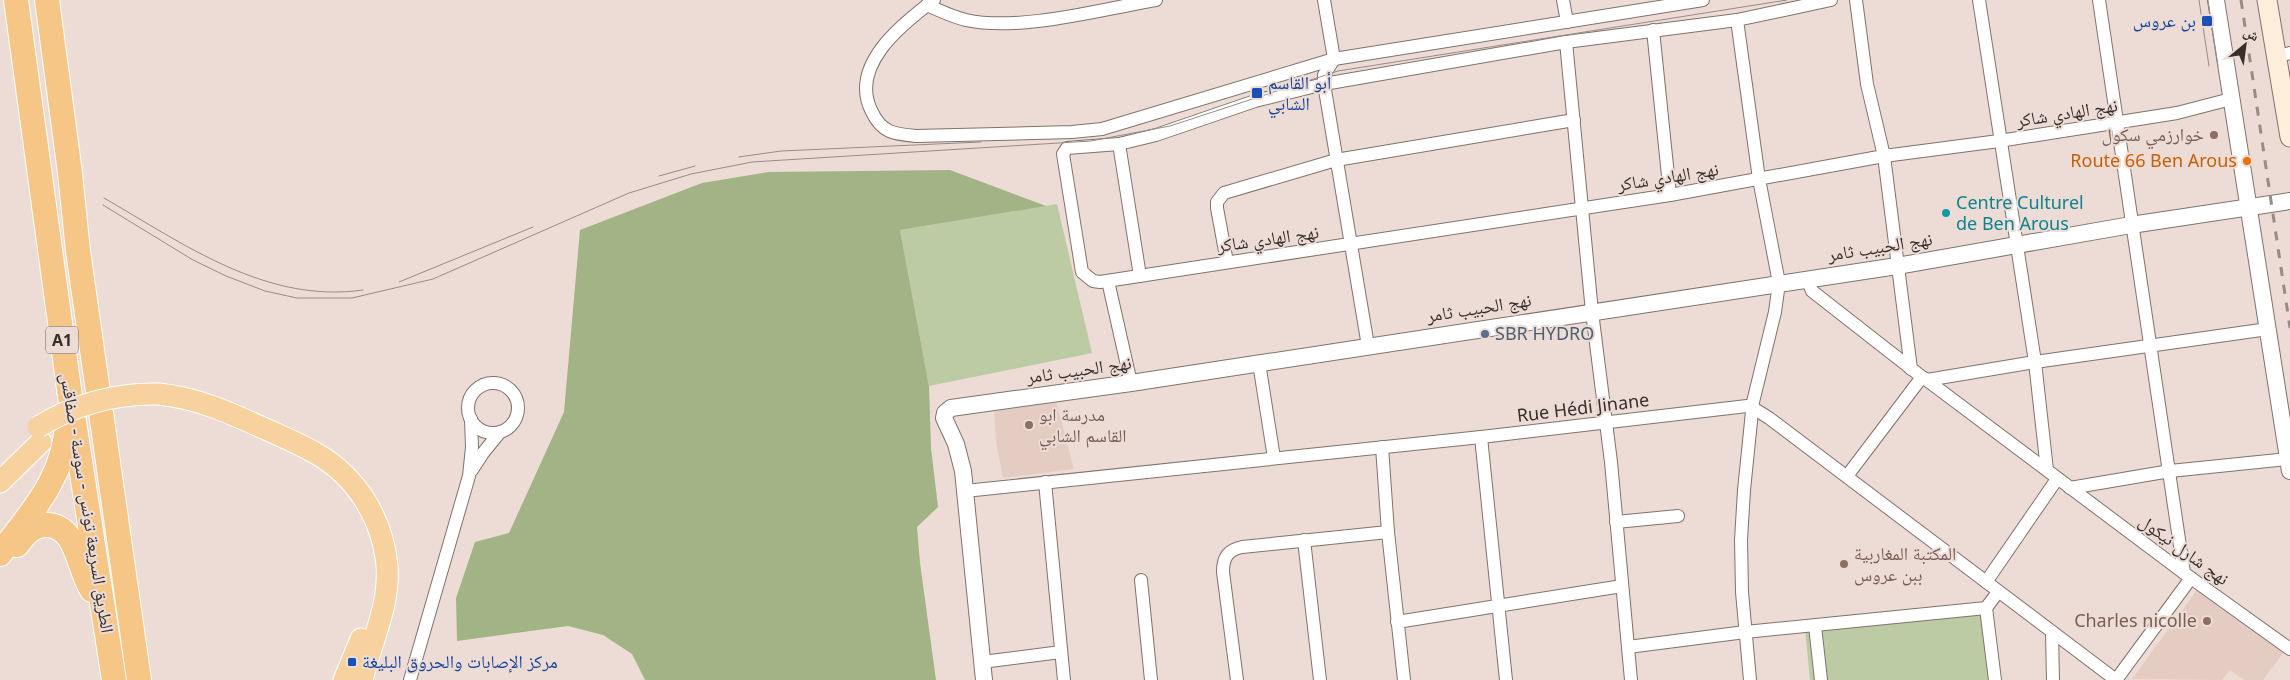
<svg xmlns="http://www.w3.org/2000/svg" width="2290" height="680" font-family="'Noto Sans','Noto Naskh Arabic',sans-serif">
  <style>
    .built { fill: #e5ccc3 }
    .green { fill: #bccba4 }
    .forest { fill: #a2b385 }
    .lines { fill: none; stroke-linecap: round; stroke-linejoin: round }
    .minor-casing { stroke: #81726c; stroke-width: 14 }
    .tertiary-casing { stroke: #81726c; stroke-width: 18 }
    .secondary-casing { stroke: #81726c; stroke-width: 21 }
    .trunk-casing { stroke: #fff; stroke-width: 23 }
    .motorway-casing { stroke: #fff; stroke-width: 26 }
    .minor { stroke: #fff; stroke-width: 12 }
    .tertiary { stroke: #fff; stroke-width: 16 }
    .secondary { stroke: #fceedb; stroke-width: 19 }
    .trunk { stroke: #f8d29e; stroke-width: 21 }
    .motorway { stroke: #f6c686; stroke-width: 24 }
    .tram { stroke: #988b86; stroke-width: 1 }
    .rail { stroke: #988b86; stroke-width: 3; stroke-dasharray: 9 9; stroke-linecap: butt }
    .trunk-bridge-casing { stroke: #fff; stroke-width: 23; stroke-linecap: butt }
    .trunk-bridge { stroke: #f8d29e; stroke-width: 21 }
    .transit-dot { fill: #1a4fb4; stroke: #eddcd5; stroke-width: 2 }
    .education-dot { fill: #8d6e63; stroke: #eddcd5; stroke-width: 2 }
    .food-dot { fill: #e8710a; stroke: #eddcd5; stroke-width: 2 }
    .culture-dot { fill: #0f9aa8; stroke: #eddcd5; stroke-width: 2 }
    .service-dot { fill: #5c6f8a; stroke: #eddcd5; stroke-width: 2 }
    .labels { text-anchor: middle; stroke-width: 4; stroke-linejoin: round; paint-order: stroke }
    .shield { fill: #eddcd5; stroke: #6d635f; stroke-width: 1 }
    .shield-label { font-size: 16px; font-weight: bold; fill: #362f2c }
    .transit-label { font-size: 18px; fill: #164399; stroke: #eddcd5; text-anchor: start }
    .street-label { font-size: 18px; fill: #362f2c; stroke: #eddcd5 }
    .education-label { font-size: 18px; fill: #785e54; stroke: #eddcd5; text-anchor: end }
    .food-label { font-size: 18px; fill: #c56008; stroke: #eddcd5; text-anchor: end }
    .culture-label { font-size: 18px; fill: #0d838f; stroke: #eddcd5; text-anchor: start }
    .service-label { font-size: 18px; fill: #4e5e75; stroke: #eddcd5; text-anchor: start }
  </style>
  <rect width="100%" height="100%" fill="#eddcd5"/>
  <g class="built">
    <path d="M 1056,401 L 1074,469 L 1003,478 L 996,441 L 994,408 Z"/>
    <path d="M 2197,590 L 2284,652 L 2263,680 L 2244,680 L 2230,670 L 2222,680 L 2132,679 Z"/>
  </g>
  <g class="green">
    <path d="M 1057,204 L 1092,353 L 929,386 L 900,230 Z"/>
    <path d="M 1988,611 L 1995,680 L 1810,680 L 1805,628 Z"/>
  </g>
  <path class="forest" d="M 950,170 L 1046,206 L 900,230 L 929,386 L 931,448 L 938,507 L 917,527 L 920,563 L 936,680 L 645,680 L 632,654 L 603,635 L 568,626 L 457,641 L 456,598 L 475,542 L 509,533 L 564,412 L 580,230 L 702,183 L 768,172 Z"/>
  <g class="lines">
    <g class="minor-casing">
      <g id="minor">
        <path d="M 934,0 C 902,24 848,66 872,112 C 882,133 894,134 916,136 L 1072,132 L 1102,129 L 1334,59 L 1703,0"/>
        <path d="M 1324,0 L 1334,59 L 1324,75 L 1324,84 L 1368,346"/>
        <path d="M 1563,0 L 1567,22"/>
        <path d="M 1831,0 L 1737,20 L 1566,42 L 1324,84 L 1255,101 L 1156,135 L 1119,144 L 1067,148 L 1063,154 L 1082,272 L 1093,281 L 1100,282 L 1670,195 L 1884,156 L 1999,141 L 2177,113 L 2231,99"/>
        <path d="M 1856,0 L 1867,84 L 1884,156 L 1911,369"/>
        <path d="M 2099,0 L 2184,573"/>
        <path d="M 927,5 C 940,11 953,17 966,20 C 1020,32 1101,9 1156,0"/>
        <path d="M 1737,20 L 1759,179 L 1779,283 L 1775,312 L 1753,402 L 1744,490 L 1741,540 L 1742,592 L 1750,680"/>
        <path d="M 1653,30 L 1670,195"/>
        <path d="M 1566,42 L 1592,312 L 1611,462 L 1631,680"/>
        <path d="M 2276,57 L 2290,53"/>
        <path d="M 1119,144 L 1140,276"/>
        <path d="M 1227,262 L 1217,208 L 1217,202 L 1224,193 L 1336,160 L 1574,120"/>
        <path d="M 1807,279 L 1812,291 L 1922,377 L 1847,476"/>
        <path d="M 1108,281 L 1131,383"/>
        <path d="M 1259,363 L 1274,458"/>
        <path d="M 1924,378 L 2184,573 L 2290,649"/>
        <path d="M 1927,380 L 2035,362 L 1979,0"/>
        <circle cx="493" cy="408" r="25"/>
        <path d="M 1481,437 L 1506,680"/>
        <path d="M 1382,447 L 1388,532 L 1404,680"/>
        <path d="M 472,470 L 483,453 L 500,432"/>
        <path d="M 2047,470 L 2035,362 L 2268,329"/>
        <path d="M 1045,482 L 1064,680"/>
        <path d="M 2070,488 L 2170,471 L 2288,459"/>
        <path d="M 965,491 L 1481,437 L 1747,406 L 1753,408 L 1769,418 L 2116,680"/>
        <path d="M 1616,522 L 1678,516"/>
        <path d="M 1304,540 L 1320,680"/>
        <path d="M 1141,580 L 1151,680"/>
        <path d="M 1986,582 L 2057,479"/>
        <path d="M 1986,608 L 1995,680"/>
        <path d="M 1397,622 L 1622,586"/>
        <path d="M 1815,626 L 1821,680"/>
        <path d="M 2052,632 L 2053,680"/>
        <path d="M 1628,647 L 1745,632 L 1986,608 L 1998,592"/>
        <path d="M 982,662 L 1061,652"/>
        <path d="M 410,680 L 469,476 L 472,447 L 471,419"/>
        <path d="M 1237,680 L 1223,572 C 1223,557 1228,550 1242,547 L 1388,532"/>
        <path d="M 2116,680 L 2191,578"/>
      </g>
    </g>
    <g class="tertiary-casing">
      <g id="tertiary">
        <path d="M 2216,0 L 2290,471"/>
        <path d="M 984,680 L 963,471 L 956,444 L 944,418 L 945,413 L 951,408 L 1131,383 L 1897,266 L 2131,225 L 2290,201"/>
      </g>
    </g>
    <g class="secondary-casing">
      <path id="secondary" d="M 2267,0 L 2290,137"/>
    </g>
    <g class="trunk-casing">
      <g id="trunk">
        <path d="M 159,394 C 197,398 228,412 263,428 C 281,436 300,444 317,454 C 357,477 383,520 387,566 C 390,606 371,642 362,680"/>
        <path d="M 0,482 L 41,442"/>
        <path d="M 344,680 L 361,639"/>
      </g>
    </g>
    <g class="motorway-casing">
      <g id="motorway">
        <path d="M 16,0 L 70,396 L 114,680"/>
        <path d="M 47,0 L 70,173 L 78,251 L 139,680"/>
        <path d="M 17,545 C 25,534 33,524 48,525 C 78,527 78,570 92,590"/>
        <path d="M 0,554 C 31,512 63,480 67,426"/>
      </g>
    </g>
    <use href="#minor" class="minor"/>
    <use href="#tertiary" class="tertiary"/>
    <use href="#secondary" class="secondary"/>
    <use href="#trunk" class="trunk"/>
    <use href="#motorway" class="motorway"/>
    <g class="tram">
      <path d="M 2199,0 L 2209,66"/>
      <path d="M 2208,0 L 2218,66"/>
      <path d="M 739,157 L 781,151 L 981,142"/>
      <path d="M 659,176 L 695,166"/>
      <path d="M 104,198 C 184,244 266,304 363,290"/>
      <path d="M 103,205 L 193,260 L 226,276 L 265,291 L 297,298 L 352,298 L 433,279 L 629,193 L 691,174 L 752,162 L 1091,141 L 1170,126 L 1338,71 L 1787,0"/>
      <path d="M 399,282 L 533,227"/>
    </g>
    <path class="rail" d="M 2241,0 L 2290,328"/>
    <g class="trunk-bridge-casing">
      <path id="trunk-bridge" d="M 38,427 C 75,404 115,393 159,394"/>
    </g>
    <use href="#trunk-bridge" class="trunk-bridge"/>
  </g>
  <g class="transit-dot">
    <rect x="2201" y="15" width="12" height="12" rx="2.5"/>
    <rect x="1251" y="87" width="12" height="12" rx="2.5"/>
    <rect x="347" y="657" width="10" height="10" rx="2.5"/>
  </g>
  <g class="education-dot">
    <circle cx="2214" cy="135" r="5"/>
    <circle cx="1029" cy="425" r="5"/>
    <circle cx="1844" cy="564" r="5"/>
    <circle cx="2207" cy="621" r="5"/>
  </g>
  <circle class="food-dot" cx="2247" cy="161" r="5"/>
  <circle class="culture-dot" cx="1946" cy="213" r="5"/>
  <circle class="service-dot" cx="1485" cy="334" r="5"/>
  <g class="labels">
    <rect class="shield" x="46" y="326.5" width="32" height="27" rx="4"/>
    <g class="shield-label">
      <text x="62" y="346">A1</text>
    </g>
    <g class="transit-label">
      <text x="2196" y="27" text-anchor="end">بن عروس</text>
      <text x="1268" y="89">أبو القاسم<tspan x="1268" dy="21">الشابي</tspan></text>
      <text x="362" y="668">مركز الإصابات والحروق البليغة</text>
    </g>
    <g class="street-label">
      <text transform="translate(2067 113) rotate(-9)" y="6">نهج الهادي شاكر</text>
      <text transform="translate(1668 177) rotate(-9)" y="6">نهج الهادي شاكر</text>
      <text transform="translate(1268 239) rotate(-8)" y="6">نهج الهادي شاكر</text>
      <text transform="translate(1880 247) rotate(-9)" y="6">نهج الحبيب ثامر</text>
      <text transform="translate(1479 308) rotate(-9)" y="6">نهج الحبيب ثامر</text>
      <text transform="translate(1079 370) rotate(-8)" y="6">نهج الحبيب ثامر</text>
      <text transform="translate(1583 408) rotate(-7)" y="6">Rue Hédi Jinane</text>
      <text transform="translate(87 503) rotate(81)" y="6">الطريق السريعة تونس - سوسة - صفاقس</text>
      <text transform="translate(2184 550) rotate(36)" y="6">نهج شارل نيكول</text>
    </g>
    <g class="education-label">
      <text x="2204" y="141">خوارزمي سكول</text>
      <text x="1039" y="421" text-anchor="start">مدرسة ابو<tspan x="1039" dy="21">القاسم الشابي</tspan></text>
      <text x="1854" y="560" text-anchor="start">المكتبة المغاربية<tspan x="1854" dy="21">ببن عروس</tspan></text>
      <text x="2197" y="627">Charles nicolle</text>
    </g>
    <g class="food-label">
      <text x="2237" y="167">Route 66 Ben Arous</text>
    </g>
    <g class="culture-label">
      <text x="1956" y="209">Centre Culturel<tspan x="1956" dy="21">de Ben Arous</tspan></text>
    </g>
    <g class="service-label">
      <text x="1495" y="340">SBR HYDRO</text>
    </g>
  </g>
  <g transform="translate(2245 45) rotate(29)" stroke="#eddcd5" stroke-width="4" paint-order="stroke">
  <path d="M0-4L9 19L0 12L-9 19Z" fill="#362f2c"/>
  <text y="-8" font-size="14" font-weight="bold" text-anchor="middle" fill="#362f2c">ش</text>
  </g>
</svg>
